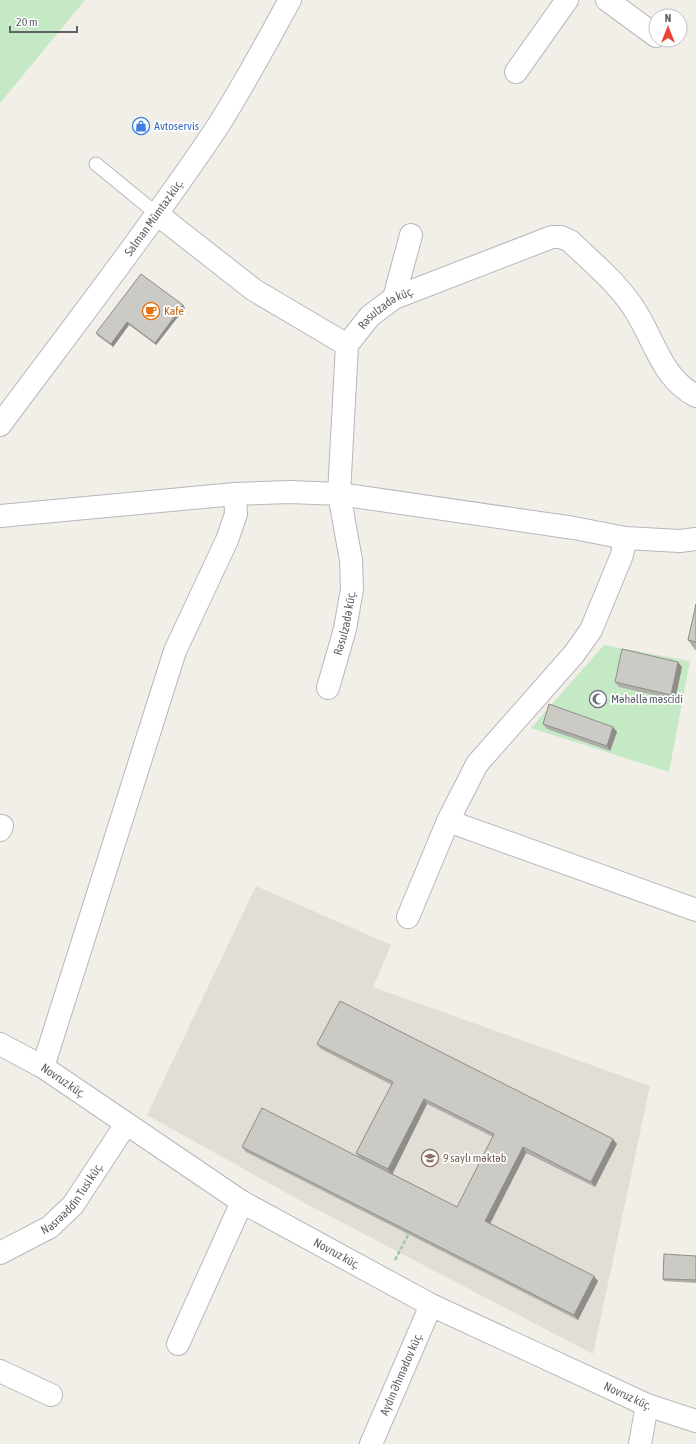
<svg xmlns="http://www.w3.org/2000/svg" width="696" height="1444" font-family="'Asap Condensed',sans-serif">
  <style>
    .education { fill: #e1ded6 }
    .green { fill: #c5e8c5 }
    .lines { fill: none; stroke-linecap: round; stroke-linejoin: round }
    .service-casing { stroke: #b5b8bc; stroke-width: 15 }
    .minor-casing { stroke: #b5b8bc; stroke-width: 24 }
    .tertiary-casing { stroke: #b5b8bc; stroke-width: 24 }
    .path { stroke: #9cc7a9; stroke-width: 2.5; stroke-dasharray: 4 2; stroke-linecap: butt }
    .service { stroke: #fff; stroke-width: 13 }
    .minor { stroke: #fff; stroke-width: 22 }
    .tertiary { stroke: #fff; stroke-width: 22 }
    .wall { fill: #afaea9; fill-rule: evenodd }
    .shaded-wall { fill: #8f8d8a }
    .building { fill: #cccac5; stroke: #8f8d8a }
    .labels { text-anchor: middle; stroke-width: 3.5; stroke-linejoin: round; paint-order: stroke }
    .shop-label { font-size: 12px; fill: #366cbe; stroke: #fff; text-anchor: start }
    .street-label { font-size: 12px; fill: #5f6368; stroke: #fff }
    .food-label { font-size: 12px; fill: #c56008; stroke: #fff; text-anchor: start }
    .worship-label { font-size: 12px; fill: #5b616d; stroke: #fff; text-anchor: start }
    .education-label { font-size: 12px; fill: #785e54; stroke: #fff; text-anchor: start }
  </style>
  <rect width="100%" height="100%" fill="#f1efe8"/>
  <path class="education" d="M 256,886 L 391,945 L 373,987 L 650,1086 L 593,1354 L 301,1201 L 147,1115 Z"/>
  <g class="green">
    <path d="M 0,0 L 85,0 L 0,103 Z"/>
    <path d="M 604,645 L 690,661 L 669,772 L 531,728 Z"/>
  </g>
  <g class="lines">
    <g class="service-casing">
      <path id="service" d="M 96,164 L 157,214"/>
    </g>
    <g class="minor-casing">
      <g id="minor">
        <path d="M 607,0 L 656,36"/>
        <path d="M 516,72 L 567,0"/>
        <path d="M 157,214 L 254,290 L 347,345"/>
        <path d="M 394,298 L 411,235"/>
        <path d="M 0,516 L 235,494 L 290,492 L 339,494 L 574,528 L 625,538 L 680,541 L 696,539"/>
        <path id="s1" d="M 328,688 L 345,629 L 352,589 L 351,560 L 339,494 L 347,345 L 370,316 L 394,298 L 552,237 L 561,237 L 570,241 C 592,262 616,282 633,307 C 654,338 661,378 696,396"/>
        <path d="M 448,821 L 696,910"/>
        <path d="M 0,830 L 2,826"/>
        <path d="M 408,917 L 448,821 L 477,764 L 574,654 L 591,630 L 622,555 L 625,538"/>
        <path id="s2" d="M 0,1044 L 43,1067 L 242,1202 L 431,1305 L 647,1405 L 696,1421"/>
        <path d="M 43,1067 L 175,651 L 227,540 L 236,514 L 235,494"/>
        <path id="s3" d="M 0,1253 L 50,1227 L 73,1205 L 126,1124"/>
        <path d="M 178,1344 L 242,1202"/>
        <path d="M 0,1371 L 51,1395"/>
        <path id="s4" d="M 371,1444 L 431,1305"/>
        <path d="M 640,1444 L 647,1405"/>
      </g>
    </g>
    <g class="tertiary-casing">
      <g id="tertiary">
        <path id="s5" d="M 0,425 C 73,327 148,230 216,129 C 243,87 266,43 290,0"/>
      </g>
    </g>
    <path class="path" d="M 395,1260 L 408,1235"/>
    <use href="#service" class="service"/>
    <use href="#minor" class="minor"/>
    <use href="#tertiary" class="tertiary"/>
  </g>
  <g class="wall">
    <path d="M 141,274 L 183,305 L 185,308 L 156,345 L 129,325 L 113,347 L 98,336 L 96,333 Z"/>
    <path d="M 696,604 L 696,650 L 695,650 L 688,640 Z"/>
    <path d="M 682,667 L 675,700 L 619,687 L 615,682 Z"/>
    <path d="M 543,724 L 613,727 L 617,732 L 610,751 L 547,729 Z"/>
    <path d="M 317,1044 L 617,1144 L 595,1187 L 526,1153 L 490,1223 L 598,1281 L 578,1320 L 246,1152 L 242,1147 L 359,1157 L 356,1153 L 392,1085 L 321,1049 ZM 427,1104 L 493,1137 L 457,1207 L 392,1174 Z"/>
    <path d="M 696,1256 L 696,1283 L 664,1281 L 663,1279 Z"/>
  </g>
  <g class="shaded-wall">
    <path d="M 183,305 L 185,308 L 156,345 L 155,343 Z"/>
    <path d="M 127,322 L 129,325 L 113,347 L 111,344 Z"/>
    <path d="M 678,662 L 682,667 L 675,700 L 671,695 Z"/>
    <path d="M 613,727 L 617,732 L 610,751 L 607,746 Z"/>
    <path d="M 424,1099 L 427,1104 L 392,1175 L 388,1169 Z"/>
    <path d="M 613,1139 L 617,1144 L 595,1187 L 591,1182 Z"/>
    <path d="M 523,1147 L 526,1153 L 489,1226 L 485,1221 Z"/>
    <path d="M 594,1276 L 598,1281 L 578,1320 L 574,1315 Z"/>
  </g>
  <g class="building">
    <path d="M 141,274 L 183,305 L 155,343 L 127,322 L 111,344 L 96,333 Z"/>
    <path d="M 696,604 L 696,642 L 688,640 Z"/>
    <path d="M 622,649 L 678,662 L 671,695 L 615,682 Z"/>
    <path d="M 549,704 L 613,727 L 607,746 L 543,724 Z"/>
    <path d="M 340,1001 L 613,1139 L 591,1182 L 523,1147 L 485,1221 L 594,1276 L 574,1315 L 242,1147 L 262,1108 L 457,1207 L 494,1134 L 424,1099 L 388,1169 L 356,1153 L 393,1082 L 317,1044 Z"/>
    <path d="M 664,1254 L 696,1256 L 696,1280 L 663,1279 Z"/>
  </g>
  <defs>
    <g id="shop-ring" transform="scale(0.9)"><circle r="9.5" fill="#fff" stroke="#3f7fe0" stroke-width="1.5"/><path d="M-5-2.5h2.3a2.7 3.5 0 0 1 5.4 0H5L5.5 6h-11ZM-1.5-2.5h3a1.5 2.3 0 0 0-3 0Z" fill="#3f7fe0"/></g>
    <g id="cafe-ring" transform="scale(0.9)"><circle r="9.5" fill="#fff" stroke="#e8710a" stroke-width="1.5"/><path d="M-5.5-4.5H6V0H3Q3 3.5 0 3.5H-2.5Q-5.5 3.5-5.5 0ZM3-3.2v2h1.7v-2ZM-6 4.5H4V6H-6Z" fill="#e8710a"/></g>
    <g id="mosque-ring" transform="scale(0.9)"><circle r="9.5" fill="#fff" stroke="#6b7280" stroke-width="1.5"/><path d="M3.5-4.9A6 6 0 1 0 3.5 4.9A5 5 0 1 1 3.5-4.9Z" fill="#6b7280"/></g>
    <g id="school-ring" transform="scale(0.9)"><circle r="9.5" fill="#fff" stroke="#8d6e63" stroke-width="1.5"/><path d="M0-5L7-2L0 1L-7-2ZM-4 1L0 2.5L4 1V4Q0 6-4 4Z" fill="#8d6e63"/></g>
  </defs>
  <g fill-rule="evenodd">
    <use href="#shop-ring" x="141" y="126"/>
    <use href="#cafe-ring" x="151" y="311"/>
    <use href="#mosque-ring" x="598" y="699"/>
    <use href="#school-ring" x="430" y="1158"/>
  </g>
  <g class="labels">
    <g class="shop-label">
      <text x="154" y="130">Avtoservis</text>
    </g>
    <g class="street-label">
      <text dy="4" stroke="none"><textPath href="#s5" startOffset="258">Salman Mümtaz küç.</textPath></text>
      <text dy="4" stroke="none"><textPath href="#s1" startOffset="402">Rəsulzadə küç.</textPath></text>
      <text dy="4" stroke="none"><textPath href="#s1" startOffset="67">Rəsulzadə küç.</textPath></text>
      <text dy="4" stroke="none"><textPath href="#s2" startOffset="73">Novruz küç.</textPath></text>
      <text dy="4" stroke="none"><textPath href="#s3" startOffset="92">Nəsrəaddin Tusi küç.</textPath></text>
      <text dy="4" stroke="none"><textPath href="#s2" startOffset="397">Novruz küç.</textPath></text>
      <text dy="4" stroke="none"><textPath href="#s4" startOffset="76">Aydın Əhmədov küç.</textPath></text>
      <text dy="4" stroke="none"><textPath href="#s2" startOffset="721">Novruz küç.</textPath></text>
    </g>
    <g class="food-label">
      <text x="164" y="315">Kafe</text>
    </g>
    <g class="worship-label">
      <text x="611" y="703">Məhəllə məscidi</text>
    </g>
    <g class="education-label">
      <text x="443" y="1162">9 saylı məktəb</text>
    </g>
  </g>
  <g transform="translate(668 28)"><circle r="19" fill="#ffffff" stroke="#bfc1c3"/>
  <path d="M0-3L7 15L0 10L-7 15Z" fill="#ea4335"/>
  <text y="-6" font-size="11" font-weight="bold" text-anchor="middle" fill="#5f6368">N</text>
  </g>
  <path d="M10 26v6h67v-6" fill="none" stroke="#5f6368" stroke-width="2"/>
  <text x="16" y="26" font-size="12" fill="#5f6368" stroke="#ffffff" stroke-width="3" paint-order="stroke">20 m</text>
</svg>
